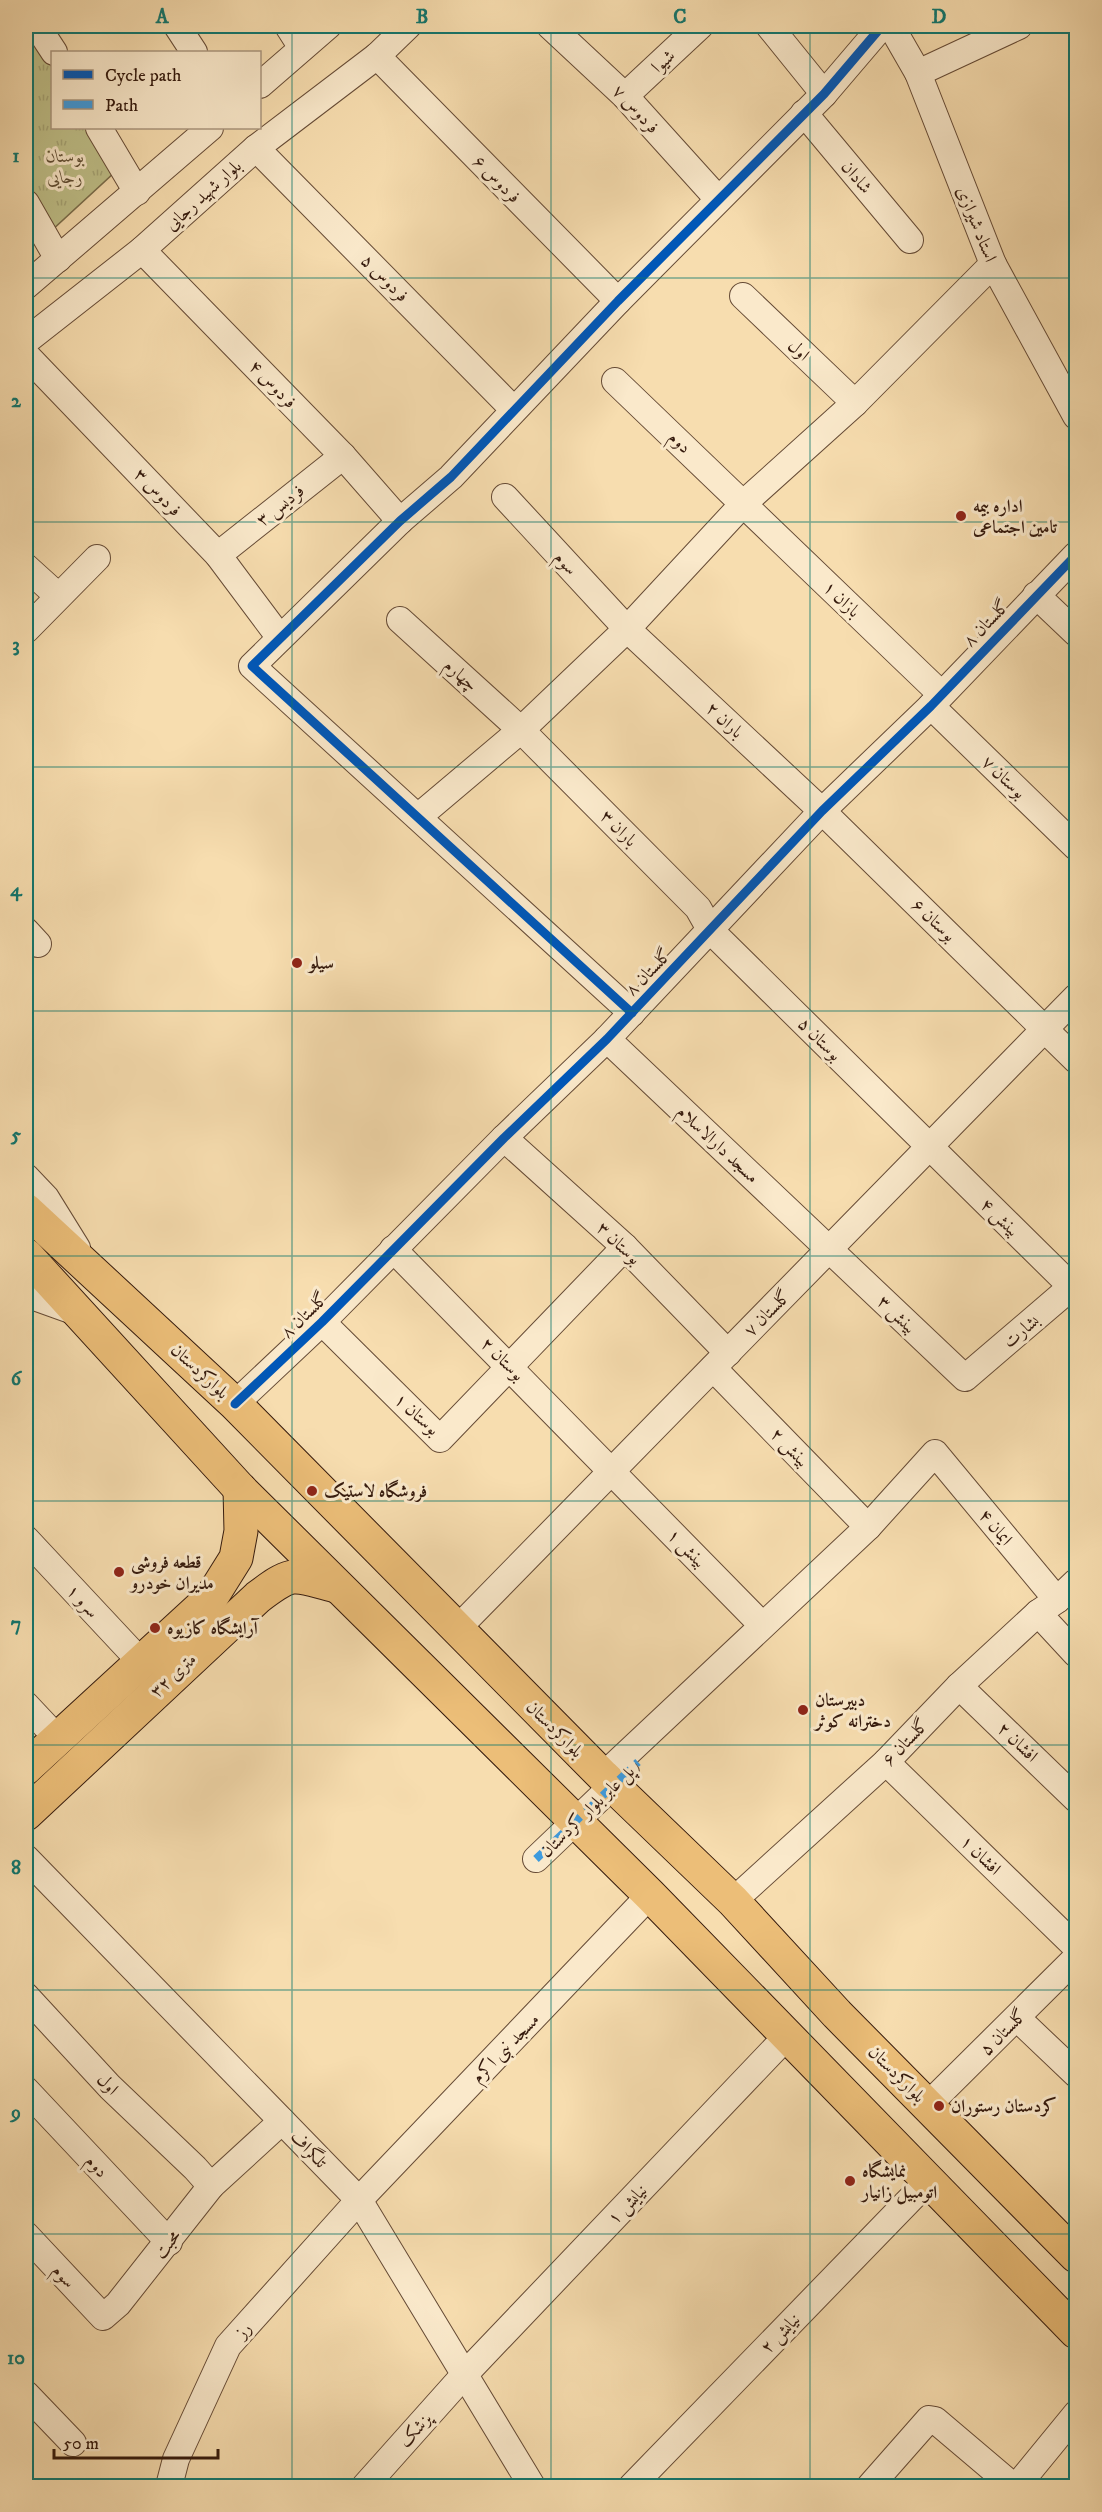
<svg xmlns="http://www.w3.org/2000/svg" width="1102" height="2512" font-family="'IM FELL DW Pica',Amiri,serif">
  <style>
    .park { fill: url(#park-tufts); stroke: #7a6d4b; stroke-width: 1.5 }
    .lines { fill: none; stroke-linecap: round; stroke-linejoin: round }
    .minor-casing { stroke: #664b36; stroke-width: 28 }
    .major-casing { stroke: #351a0d; stroke-width: 35 }
    .minor { stroke: #fae9cb; stroke-width: 26 }
    .major { stroke: #ecbe78; stroke-width: 33 }
    .quiet { stroke: #3e9bde; stroke-width: 8; stroke-dasharray: 15 8; stroke-linecap: butt }
    .cycleway-casing { stroke: #fae9cb; stroke-width: 13 }
    .cycleway { stroke: #0057b8; stroke-width: 9 }
    .grid { fill: none; stroke: #0f766e; stroke-width: 1.5; stroke-opacity: 0.55 }
    .poi-dot { fill: #8f2418; stroke: #fae9cb; stroke-width: 2 }
    .labels { text-anchor: middle; stroke-width: 6; stroke-linejoin: round; paint-order: stroke }
    .street-label { font-size: 18px; fill: #351a0d; stroke: #fae9cb }
    .park-label { font-size: 18px; font-style: italic; fill: #5e4c32; stroke: #fae9cb }
    .poi-label { font-size: 18px; font-weight: bold; fill: #351a0d; stroke: #fae9cb; text-anchor: start }
    .neatline { fill: none; stroke: #0f766e; stroke-width: 2 }
    .grid-label { font-size: 20px; text-anchor: middle; font-weight: bold; fill: #0f766e }
  </style>
  <defs>
    <pattern id="park-tufts" width="24" height="20" patternUnits="userSpaceOnUse" patternTransform="scale(1.5)"><rect width="24" height="20" fill="#bfc089"/><path d="M3 7l-1-3M5 7V3M7 7l1-3M15 17l-1-3M17 17v-4M19 17l1-3" fill="none" stroke="#a5a475"/></pattern>
  </defs>
  <rect width="100%" height="100%" fill="#f7ddaf"/>
  <filter id="stains"><feTurbulence type="fractalNoise" baseFrequency=".00333" numOctaves="4"/><feColorMatrix values="0 0 0 0 .2 0 0 0 0 .09 0 0 0 0 .02 0 0 0 .5 -.17"/></filter>
  <radialGradient id="worn" r=".72"><stop offset=".6" stop-color="#630" stop-opacity="0"/><stop offset="1" stop-color="#630" stop-opacity=".3"/></radialGradient>
  <path class="park" d="M 26,26 L 52,67 L 52,128 L 89,128 L 116,171 L 51,231 L 26,187 Z"/>
  <g class="lines">
    <g class="minor-casing">
      <g id="minor">
        <path d="M 37,26 L 54,52"/>
        <path d="M 177,26 L 194,52"/>
        <path d="M 288,26 L 302,48"/>
        <path d="M 550,26 L 625,96 L 718,199"/>
        <path d="M 769,26 L 824,94"/>
        <path d="M 891,26 L 918,73 L 993,264 L 1076,416"/>
        <path d="M 377,56 L 618,301"/>
        <path d="M 918,73 L 1019,26"/>
        <path d="M 260,85 L 328,26"/>
        <path d="M 625,96 L 700,26"/>
        <path d="M 804,113 L 910,240"/>
        <path d="M 99,128 L 137,192"/>
        <path d="M 256,148 L 513,409"/>
        <path d="M 26,203 L 58,259"/>
        <path d="M 142,250 L 343,456 L 400,521"/>
        <path d="M 26,286 L 210,128"/>
        <path d="M 743,296 L 855,403"/>
        <path d="M 26,341 L 142,250 L 256,148 L 377,56 L 408,26"/>
        <path d="M 26,355 L 218,555 L 280,638"/>
        <path d="M 615,381 L 941,694"/>
        <path d="M 505,497 L 627,629 L 822,811 L 1076,1060"/>
        <path d="M 218,555 L 343,456"/>
        <path d="M 26,567 L 58,596"/>
        <path d="M 1036,595 L 1076,633"/>
        <path d="M 400,620 L 521,730 L 698,908 L 711,931 L 1072,1287 L 1076,1295"/>
        <path d="M 26,630 L 97,558"/>
        <path d="M 931,706 L 1076,847"/>
        <path d="M 418,817 L 521,730 L 627,629 L 744,503 L 855,403 L 993,264"/>
        <path d="M 26,931 L 38,944"/>
        <path d="M 632,1013 L 252,666 L 400,521 L 451,477 L 618,301 L 824,94 L 882,26"/>
        <path d="M 607,1039 L 965,1378 L 1076,1283"/>
        <path d="M 504,1138 L 625,1247 L 728,1353"/>
        <path d="M 26,1177 L 46,1198 L 77,1248"/>
        <path d="M 393,1249 L 762,1625"/>
        <path d="M 26,1294 L 79,1313"/>
        <path d="M 322,1322 L 440,1439 L 625,1247"/>
        <path d="M 713,1368 L 868,1527"/>
        <path d="M 235,1404 L 322,1322 L 504,1138 L 607,1039 L 822,811 L 931,706 L 1076,555"/>
        <path d="M 26,1539 L 141,1662"/>
        <path d="M 1038,1613 L 1076,1654"/>
        <path d="M 457,1629 L 1076,997"/>
        <path d="M 959,1686 L 1076,1799"/>
        <path d="M 26,1705 L 57,1738"/>
        <path d="M 886,1762 L 1076,1947"/>
        <path d="M 603,1776 L 868,1527 L 935,1453 L 1057,1600"/>
        <path d="M 26,1858 L 359,2200 L 532,2486"/>
        <path d="M 536,1859 L 626,1773"/>
        <path d="M 733,1901 L 886,1762 L 959,1686 L 1038,1613 L 1057,1600 L 1076,1582"/>
        <path d="M 26,1996 L 110,2087 L 195,2168 L 211,2186 L 118,2304 L 103,2317 L 26,2235"/>
        <path d="M 1017,2018 L 1076,2074"/>
        <path d="M 26,2090 L 169,2242"/>
        <path d="M 928,2105 L 1076,1958"/>
        <path d="M 211,2186 L 282,2121"/>
        <path d="M 26,2394 L 73,2443"/>
        <path d="M 169,2486 L 176,2459 L 228,2346 L 359,2200 L 650,1895"/>
        <path d="M 365,2486 L 465,2374 L 788,2035"/>
        <path d="M 632,2486 L 929,2180"/>
        <path d="M 870,2486 L 929,2419 L 935,2420 L 1013,2486"/>
        <path d="M 1017,2486 L 1076,2414"/>
      </g>
    </g>
    <g class="major-casing">
      <g id="major">
        <path d="M 26,1210 L 235,1404 L 603,1776 L 733,1901 L 837,2014 L 1076,2256"/>
        <path d="M 26,1255 L 240,1489 L 650,1895 L 1076,2332"/>
        <path d="M 26,1768 L 211,1598 L 236,1558 L 241,1531 L 240,1489"/>
        <path d="M 26,1814 L 258,1597 C 295,1569 293,1575 336,1586"/>
      </g>
    </g>
    <use href="#minor" class="minor"/>
    <use href="#major" class="major"/>
    <path class="quiet" d="M 536,1859 L 638,1762"/>
    <g class="cycleway-casing">
      <g id="cycleway">
        <path d="M 632,1013 L 252,666 L 400,521 L 451,477 L 618,301 L 824,94 L 882,26"/>
        <path d="M 235,1404 L 322,1322 L 504,1138 L 607,1039 L 822,811 L 931,706 L 1076,555"/>
      </g>
    </g>
    <use href="#cycleway" class="cycleway"/>
  </g>
  <path class="grid" d="M 292,26 L 292,2486M 551,26 L 551,2486M 810,26 L 810,2486M 26,278 L 1076,278M 26,522 L 1076,522M 26,767 L 1076,767M 26,1011 L 1076,1011M 26,1256 L 1076,1256M 26,1501 L 1076,1501M 26,1745 L 1076,1745M 26,1990 L 1076,1990M 26,2234 L 1076,2234"/>
  <g class="poi-dot">
    <circle cx="961" cy="516" r="6"/>
    <circle cx="297" cy="963" r="6"/>
    <circle cx="312" cy="1491" r="6"/>
    <circle cx="119" cy="1572" r="6"/>
    <circle cx="155" cy="1628" r="6"/>
    <circle cx="803" cy="1710" r="6"/>
    <circle cx="939" cy="2106" r="6"/>
    <circle cx="850" cy="2181" r="6"/>
  </g>
  <g class="labels">
    <g class="street-label">
      <text transform="translate(663 61) rotate(-43)" y="6">شیوا</text>
      <text transform="translate(636 109) rotate(47)" y="6">فردوس ۷</text>
      <text transform="translate(857 177) rotate(50)" y="6">شادان</text>
      <text transform="translate(497 179) rotate(45)" y="6">فردوس ۶</text>
      <text transform="translate(203 195) rotate(-42)" y="6">بلوار شهید رجایی</text>
      <text transform="translate(977 224) rotate(68)" y="6">استاد شیرازی</text>
      <text transform="translate(385 278) rotate(45)" y="6">فردوس ۵</text>
      <text transform="translate(799 350) rotate(43)" y="6">اول</text>
      <text transform="translate(273 384) rotate(46)" y="6">فردوس ۴</text>
      <text transform="translate(680 442) rotate(43)" y="6">دوم</text>
      <text transform="translate(158 492) rotate(46)" y="6">فردوس ۳</text>
      <text transform="translate(280 505) rotate(-38)" y="6">فردیس ۳</text>
      <text transform="translate(566 563) rotate(47)" y="6">سوم</text>
      <text transform="translate(842 599) rotate(44)" y="6">بازان ۱</text>
      <text transform="translate(986 623) rotate(-46)" y="6">گلستان ۸</text>
      <text transform="translate(461 675) rotate(42)" y="6">چهارم</text>
      <text transform="translate(725 720) rotate(43)" y="6">باران ۲</text>
      <text transform="translate(1004 777) rotate(44)" y="6">بوستان ۷</text>
      <text transform="translate(619 828) rotate(45)" y="6">باران ۳</text>
      <text transform="translate(934 920) rotate(44)" y="6">بوستان ۶</text>
      <text transform="translate(648 972) rotate(-46)" y="6">گلستان ۸</text>
      <text transform="translate(820 1039) rotate(45)" y="6">بوستان ۵</text>
      <text transform="translate(718 1144) rotate(43)" y="6">مسجد دارالاسلام</text>
      <text transform="translate(1000 1217) rotate(44)" y="6">بینش ۴</text>
      <text transform="translate(619 1243) rotate(44)" y="6">بوستان ۳</text>
      <text transform="translate(767 1313) rotate(-45)" y="6">گلستان ۷</text>
      <text transform="translate(897 1314) rotate(44)" y="6">بینش ۳</text>
      <text transform="translate(304 1315) rotate(-44)" y="6">گلستان ۸</text>
      <text transform="translate(1021 1331) rotate(-40)" y="6">بشارت</text>
      <text transform="translate(503 1359) rotate(45)" y="6">بوستان ۲</text>
      <text transform="translate(200 1371) rotate(43)" y="6">بلوارکردستان</text>
      <text transform="translate(417 1414) rotate(42)" y="6">بوستان ۱</text>
      <text transform="translate(790 1447) rotate(46)" y="6">بینش ۲</text>
      <text transform="translate(996 1527) rotate(50)" y="6">ایمان ۴</text>
      <text transform="translate(687 1548) rotate(45)" y="6">بینش ۱</text>
      <text transform="translate(83 1601) rotate(47)" y="6">سرو ۱</text>
      <text transform="translate(173 1675) rotate(-43)" y="6">۳۲ متری</text>
      <text transform="translate(555 1729) rotate(45)" y="6">بلوارکردستان</text>
      <text transform="translate(905 1742) rotate(-46)" y="6">گلستان ۶</text>
      <text transform="translate(1018 1742) rotate(44)" y="6">افشان ۲</text>
      <text transform="translate(587 1811) rotate(-44)" y="6">پل عابر بلوار کردستان</text>
      <text transform="translate(981 1855) rotate(44)" y="6">افشان ۱</text>
      <text transform="translate(1003 2032) rotate(-45)" y="6">گلستان ۵</text>
      <text transform="translate(505 2048) rotate(-46)" y="6">مسجد نبی اکرم</text>
      <text transform="translate(897 2074) rotate(45)" y="6">بلوارکردستان</text>
      <text transform="translate(108 2084) rotate(46)" y="6">اول</text>
      <text transform="translate(309 2149) rotate(46)" y="6">تلگراف</text>
      <text transform="translate(97 2166) rotate(47)" y="6">دوم</text>
      <text transform="translate(627 2204) rotate(-46)" y="6">نیایش ۱</text>
      <text transform="translate(167 2244) rotate(-52)" y="6">محبت</text>
      <text transform="translate(64 2276) rotate(47)" y="6">سوم</text>
      <text transform="translate(243 2330) rotate(-48)" y="6">رز</text>
      <text transform="translate(780 2333) rotate(-46)" y="6">نیایش ۲</text>
      <text transform="translate(415 2430) rotate(-48)" y="6">پزشک</text>
    </g>
    <g class="park-label">
      <text x="65" y="162">بوستان<tspan x="65" dy="21">رجایی</tspan></text>
    </g>
    <g class="poi-label">
      <text x="973" y="512">اداره بیمه<tspan x="973" dy="21">تامین اجتماعی</tspan></text>
      <text x="309" y="969">سیلو</text>
      <text x="324" y="1497">فروشگاه لاستیک</text>
      <text x="131" y="1568">قطعه فروشی<tspan x="131" dy="21">مدیران خودرو</tspan></text>
      <text x="167" y="1634">آرایشگاه کازیوه</text>
      <text x="815" y="1706">دبیرستان<tspan x="815" dy="21">دخترانه کوثر</tspan></text>
      <text x="951" y="2112">کردستان رستوران</text>
      <text x="862" y="2177">نمایشگاه<tspan x="862" dy="21">اتومبیل زانیار</tspan></text>
    </g>
  </g>
  <rect width="1102" height="2512" fill="none" stroke="#f7ddaf" stroke-width="66"/>
  <rect x="51" y="51" width="210" height="78" fill="#fae9cb" stroke="#ab967f" stroke-width="1.5"/>
  <rect x="63" y="70" width="30" height="9" fill="#0057b8" stroke="#ab967f" stroke-width="1.5"/>
  <text x="105" y="81" font-size="18" fill="#351a0d">Cycle path</text>
  <rect x="63" y="100" width="30" height="9" fill="#3e9bde" stroke="#ab967f" stroke-width="1.5"/>
  <text x="105" y="111" font-size="18" fill="#351a0d">Path</text>
  <path d="M54 2449v9h164v-9" fill="none" stroke="#351a0d" stroke-width="3"/>
  <text x="63" y="2449" font-size="18" fill="#351a0d" stroke="#fae9cb" stroke-width="4.5" paint-order="stroke">50 m</text>
  <rect x="33" y="33" width="1036" height="2446" class="neatline"/>
  <g class="grid-label">
    <text x="162" y="23">A</text>
    <text x="422" y="23">B</text>
    <text x="680" y="23">C</text>
    <text x="939" y="23">D</text>
    <text x="16" y="162">1</text>
    <text x="16" y="407">2</text>
    <text x="16" y="651">3</text>
    <text x="16" y="896">4</text>
    <text x="16" y="1141">5</text>
    <text x="16" y="1385">6</text>
    <text x="16" y="1630">7</text>
    <text x="16" y="1874">8</text>
    <text x="16" y="2119">9</text>
    <text x="16" y="2364">10</text>
  </g>
  <rect width="100%" height="100%" filter="url(#stains)"/>
  <rect width="100%" height="100%" fill="url(#worn)"/>
</svg>
